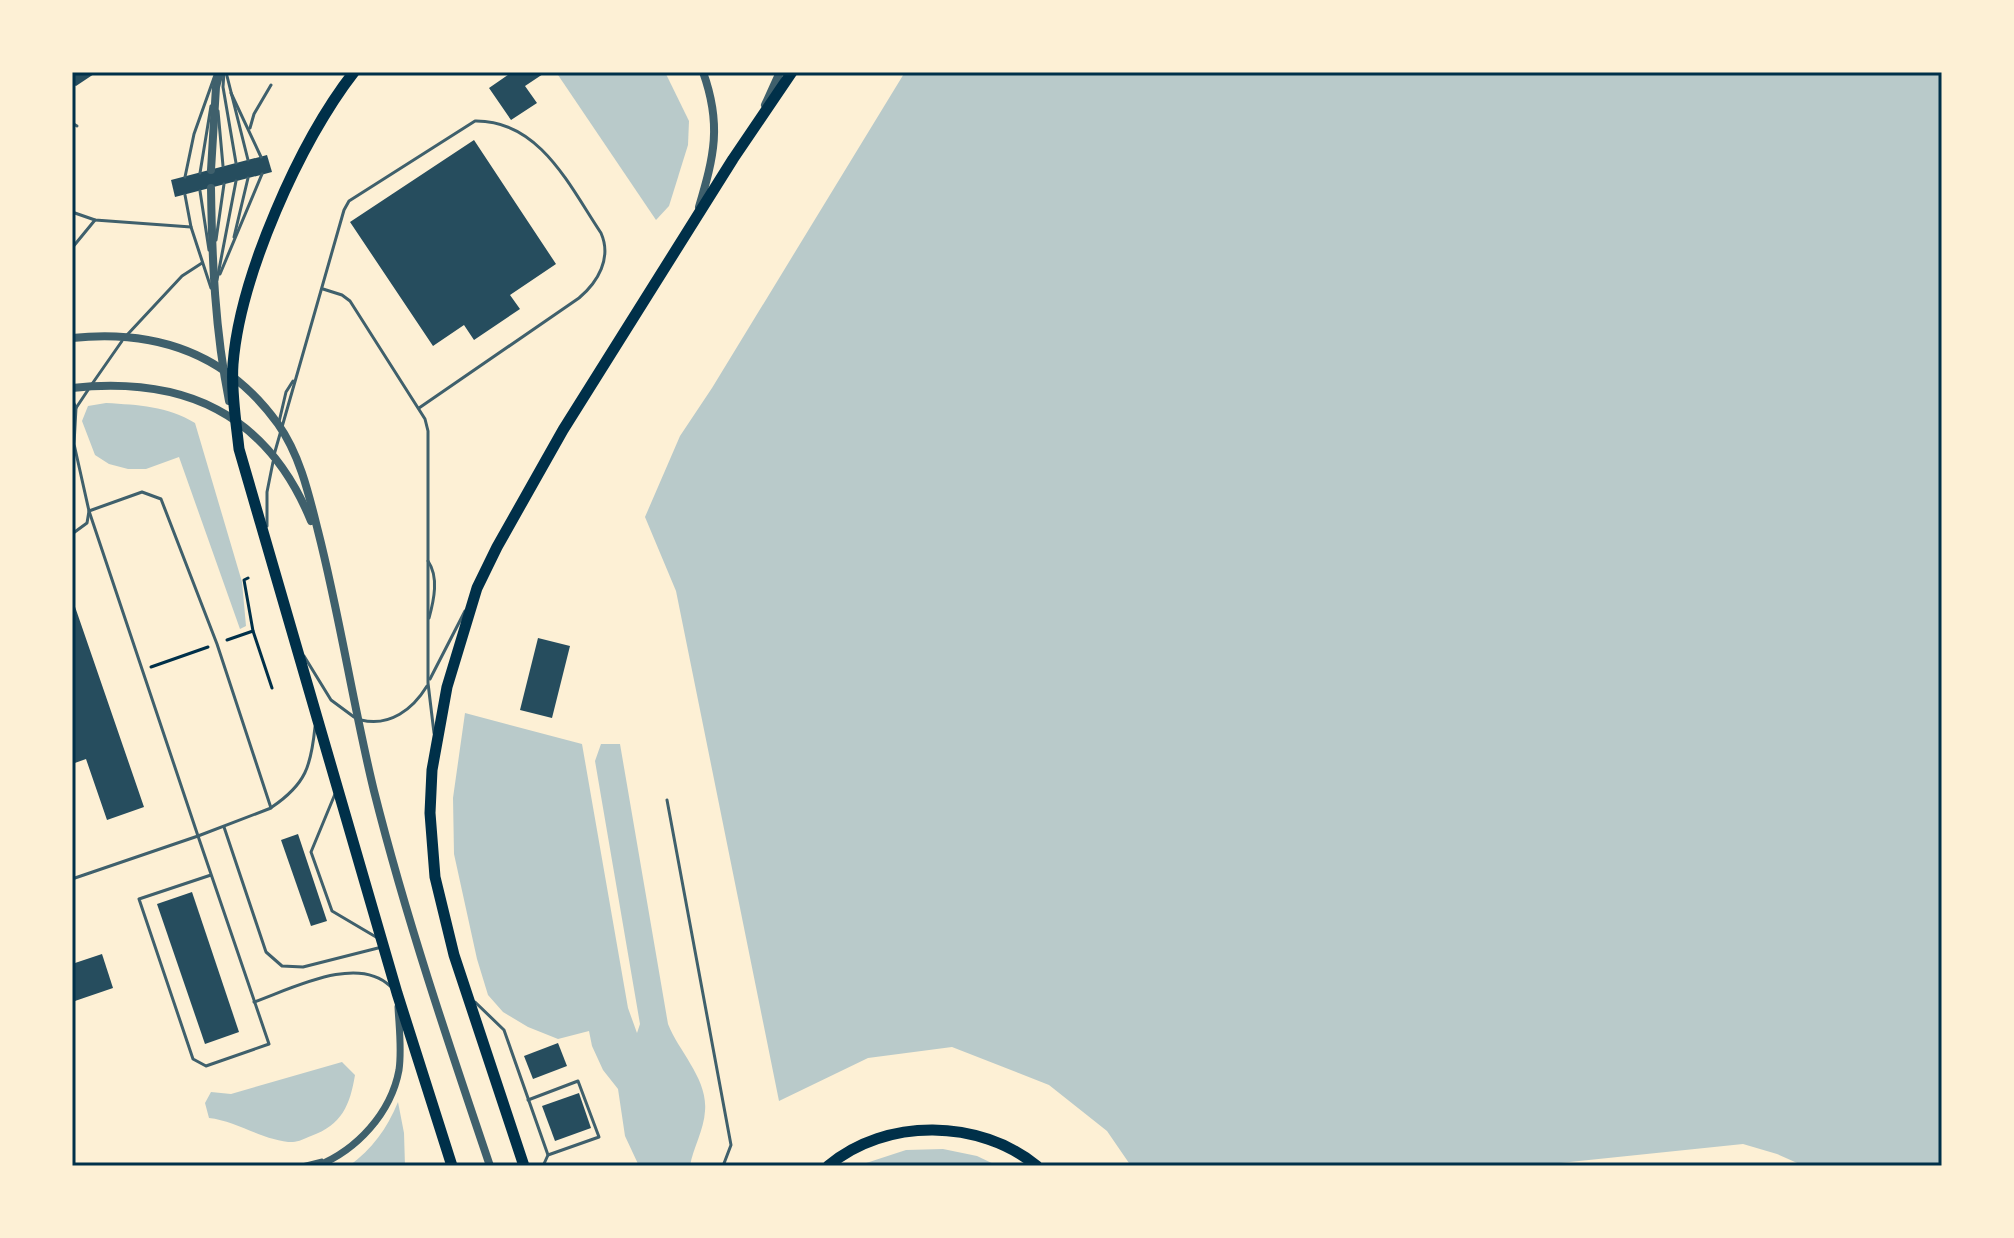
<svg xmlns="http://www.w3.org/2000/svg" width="2014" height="1238" font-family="'DM Sans',sans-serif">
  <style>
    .green { fill: #b9caca }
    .building { fill: #264d5e }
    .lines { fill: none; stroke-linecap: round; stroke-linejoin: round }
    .path { stroke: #003049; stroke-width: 3 }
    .service { stroke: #3f606c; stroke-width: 3 }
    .minor { stroke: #3f606c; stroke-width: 7 }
    .tertiary { stroke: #3f606c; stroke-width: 8 }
    .primary { stroke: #003049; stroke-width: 11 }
    .neatline { fill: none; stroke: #003049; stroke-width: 3 }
  </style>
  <rect width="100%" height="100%" fill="#fdf0d5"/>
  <g class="green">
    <path d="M 556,72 L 665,72 L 689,121 L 688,145 L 669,206 L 656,220 Z"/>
    <path d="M 905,72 L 1942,72 L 1942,1166 L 1804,1166 L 1777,1154 L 1743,1144 L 1531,1166 L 1131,1166 L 1107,1131 L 1049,1085 L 952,1047 L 868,1058 L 779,1101 L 676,591 L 645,517 L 680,436 L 712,388 Z"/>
    <path d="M 106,403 C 139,405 167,406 195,423 L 242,582 L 246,626 L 240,629 L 179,457 L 146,469 L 128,469 L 109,464 L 95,455 L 82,421 L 88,406 Z"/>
    <path d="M 465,713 L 582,744 L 628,1008 L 637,1033 L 640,1024 L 595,761 L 601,744 L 620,744 L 668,1024 C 679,1052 708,1079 705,1111 C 704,1130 693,1148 690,1166 L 639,1166 L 625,1136 L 618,1089 L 603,1070 L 592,1046 L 589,1031 L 558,1039 L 528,1027 L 503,1012 L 488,995 L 477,959 L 454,854 L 453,798 Z"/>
    <path d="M 342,1062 L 355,1075 C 350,1105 342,1125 311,1136 C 306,1138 298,1142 293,1142 C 266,1142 237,1121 209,1118 L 205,1103 L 211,1092 L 231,1094 Z"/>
    <path d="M 398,1102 L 404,1133 L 405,1166 L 349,1166 C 372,1149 387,1129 398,1102 Z"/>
    <path d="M 943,1149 L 977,1156 L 998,1166 L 857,1166 L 906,1150 Z"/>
  </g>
  <g class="building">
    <path d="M 72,72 L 97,72 L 76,86 L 72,84 Z"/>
    <path d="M 512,72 L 546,72 L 525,86 L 537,103 L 511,120 L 489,88 Z"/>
    <path d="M 474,140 L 556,264 L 510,295 L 520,309 L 474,340 L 464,325 L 433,346 L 350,222 Z"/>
    <path d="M 267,155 L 272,172 L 175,197 L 171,180 Z"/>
    <path d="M 72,598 L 144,807 L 107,820 L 86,759 L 72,764 Z"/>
    <path d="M 538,638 L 570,646 L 552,718 L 520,710 Z"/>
    <path d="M 298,834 L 327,921 L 311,926 L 281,840 Z"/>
    <path d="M 192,892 L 239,1032 L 205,1044 L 157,904 Z"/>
    <path d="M 102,954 L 113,988 L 72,1002 L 72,964 Z"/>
    <path d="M 558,1043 L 567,1066 L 533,1079 L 524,1056 Z"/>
    <path d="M 579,1093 L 591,1128 L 555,1141 L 542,1106 Z"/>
  </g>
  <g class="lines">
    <g class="path">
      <path d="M 248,578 L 244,580 L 253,631 L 272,688"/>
      <path d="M 227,640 L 253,631"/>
      <path d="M 151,667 L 208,647"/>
    </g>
    <g class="service">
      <path d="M 224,72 L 223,87 L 236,163"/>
      <path d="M 226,72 L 248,160"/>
      <path d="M 231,93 L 261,157"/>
      <path d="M 218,111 L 223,166"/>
      <path d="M 72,123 L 77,126"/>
      <path d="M 250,128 L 254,114 L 271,85"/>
      <path d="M 200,173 L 211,106"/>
      <path d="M 185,177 L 194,134 L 215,75"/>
      <path d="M 200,191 L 209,250"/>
      <path d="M 185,195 L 191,227 L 211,288"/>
      <path d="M 72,212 L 95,220 L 191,227"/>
      <path d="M 234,237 L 248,178"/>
      <path d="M 216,240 L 224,184"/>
      <path d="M 72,248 L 95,220"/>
      <path d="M 220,274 L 262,174"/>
      <path d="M 217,280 L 236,181"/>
      <path d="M 323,289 L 342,295 L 350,301 L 425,419 L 428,431 L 428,683 L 434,733"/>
      <path d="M 127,335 L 182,276 L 202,263"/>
      <path d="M 92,384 L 122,341"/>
      <path d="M 72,399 L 76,408 L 88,390"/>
      <path d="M 279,422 L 286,392 L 293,381"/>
      <path d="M 274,455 L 344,210 L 349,201 L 475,121 C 540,120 570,187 601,233 C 612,258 598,282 579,298 L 419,408"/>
      <path d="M 267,526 L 267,492 L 273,462"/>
      <path d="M 72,534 L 87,523 L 89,511 L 74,444 L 76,408"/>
      <path d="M 428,561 C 439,577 434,600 429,618"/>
      <path d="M 304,656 L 331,700 L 354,717"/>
      <path d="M 430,679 L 465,611"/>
      <path d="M 361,720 C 390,727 413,709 427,686"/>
      <path d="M 335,794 L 311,852 L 332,911 L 376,937"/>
      <path d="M 667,800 L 731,1145 L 723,1166"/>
      <path d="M 272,807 C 306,784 311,766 315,727"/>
      <path d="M 224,827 L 266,952 L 282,966 L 303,967 L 382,947"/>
      <path d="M 72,879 L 198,836 L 89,511 L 142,492 L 161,499 L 217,644 L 271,808 L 198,836 L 269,1044 L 206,1066 L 193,1059 L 139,899 L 211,875"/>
      <path d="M 254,1002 C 291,989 357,954 390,986"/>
      <path d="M 475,1002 L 504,1030 L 548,1155 L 543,1166"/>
      <path d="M 528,1100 L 578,1081 L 599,1137 L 548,1155"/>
      <path d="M 298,1166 L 322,1160"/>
    </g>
    <path class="minor" d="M 317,1166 C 357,1150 391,1113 399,1070 C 402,1049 399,1027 398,1007"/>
    <g class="tertiary">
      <path d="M 765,105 L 780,72"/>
      <path d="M 211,170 L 216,87 L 220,72"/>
      <path d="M 211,188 C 212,260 215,330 229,401"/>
      <path d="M 699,207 C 714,156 722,125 703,72"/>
      <path d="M 72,338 C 156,329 227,353 278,424 C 300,455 309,495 318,531 C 340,617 353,705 374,791 C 406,918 448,1042 490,1166"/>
      <path d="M 72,388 C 184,376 267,413 311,521"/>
    </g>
    <g class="primary">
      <path d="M 354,72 C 300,141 240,276 233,364 C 231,392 236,421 239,449 L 397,993 L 452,1166"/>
      <path d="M 524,1166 L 454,955 L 435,877 L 430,813 L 432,770 L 447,687 L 477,588 L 497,547 L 563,430 L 733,159 L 792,72"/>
      <path d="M 828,1166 C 886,1117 980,1119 1037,1166"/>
    </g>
  </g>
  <rect width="2014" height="1238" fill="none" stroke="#fdf0d5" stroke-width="148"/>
  <rect x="74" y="74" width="1866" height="1090" class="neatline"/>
</svg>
